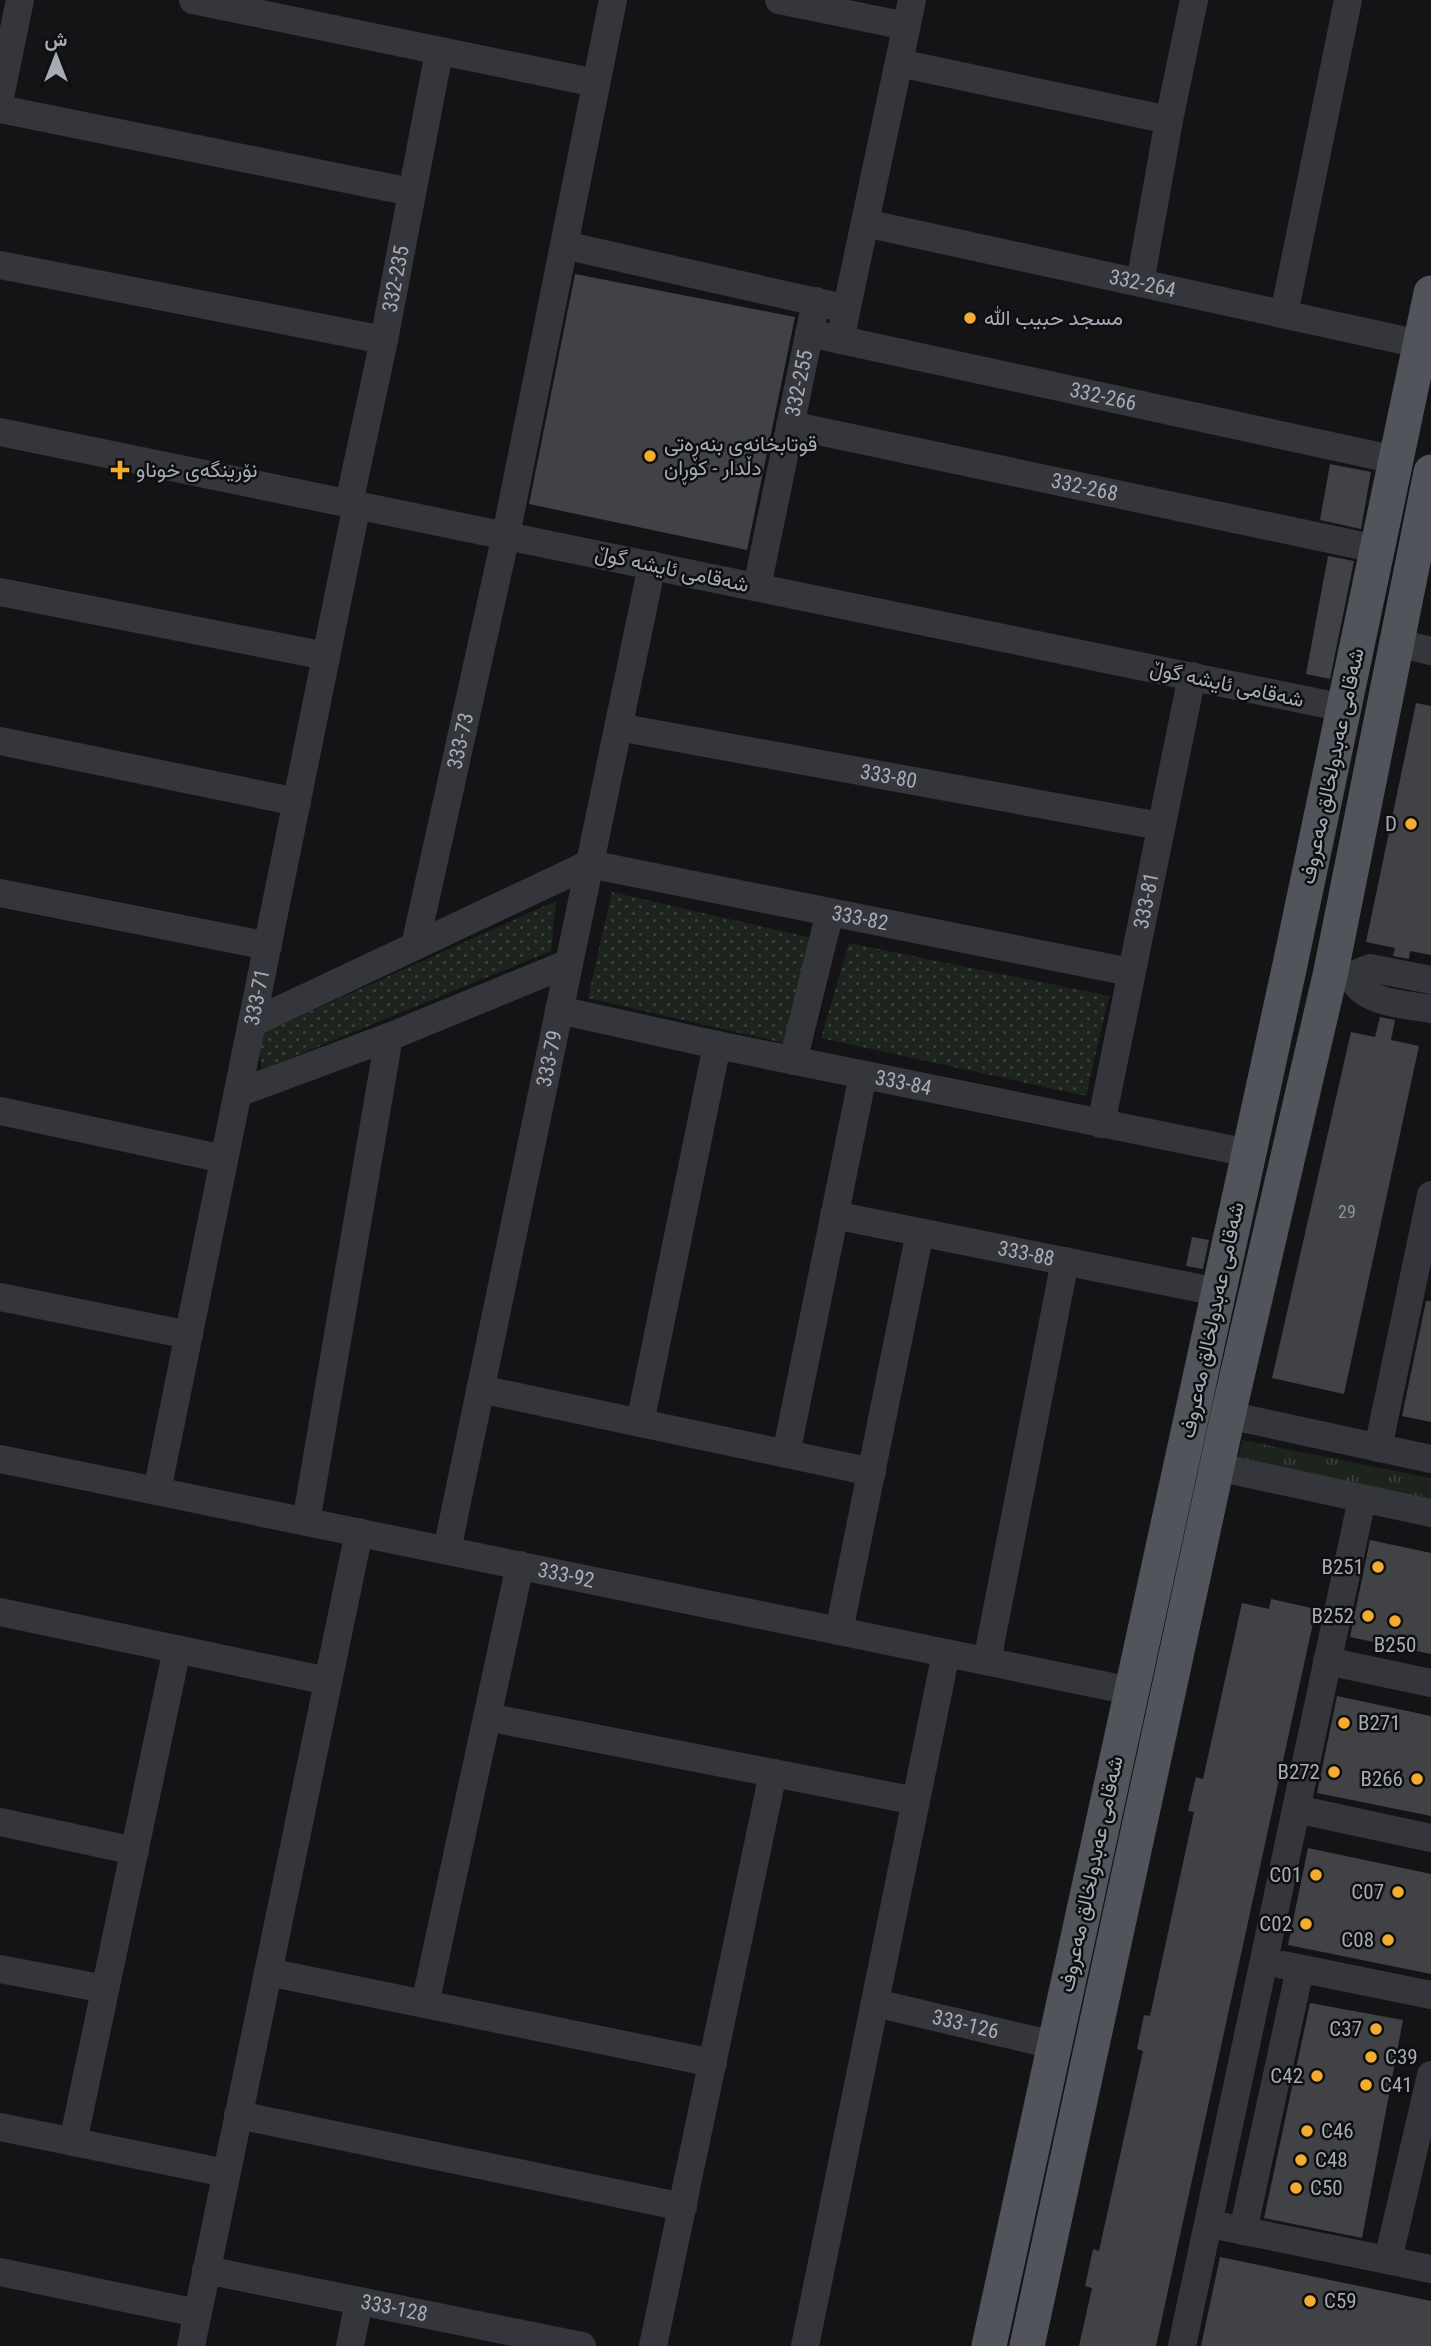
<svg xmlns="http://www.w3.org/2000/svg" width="1431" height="2346" font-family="'Roboto Condensed',Vazirmatn,sans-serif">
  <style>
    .grass { fill: url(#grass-tufts) }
    .garden { fill: url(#garden-dots) }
    .building { fill: #404246 }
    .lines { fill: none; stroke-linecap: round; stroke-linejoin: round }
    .minor { stroke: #35363b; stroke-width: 28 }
    .major { stroke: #51545a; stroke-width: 35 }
    .poi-dot { fill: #f3ac30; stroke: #0f0f11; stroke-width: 2.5 }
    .labels { text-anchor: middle; stroke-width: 5; stroke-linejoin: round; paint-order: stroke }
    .number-label { font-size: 18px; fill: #8c929b }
    .street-label { font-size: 21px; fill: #a6acb7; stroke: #0f0f11 }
    .poi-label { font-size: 21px; fill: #a6acb7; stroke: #0f0f11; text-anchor: end }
  </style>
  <defs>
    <pattern id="grass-tufts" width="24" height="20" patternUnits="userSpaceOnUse" patternTransform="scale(1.75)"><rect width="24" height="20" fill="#1c241d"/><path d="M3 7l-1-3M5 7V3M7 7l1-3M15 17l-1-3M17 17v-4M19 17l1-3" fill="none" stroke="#3a413c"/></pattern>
    <pattern id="garden-dots" width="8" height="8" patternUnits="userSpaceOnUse" patternTransform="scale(1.75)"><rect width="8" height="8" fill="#1c241d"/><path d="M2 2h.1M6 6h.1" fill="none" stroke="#3a413c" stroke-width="1.8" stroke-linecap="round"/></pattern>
  </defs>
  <rect width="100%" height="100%" fill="#141416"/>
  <path class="grass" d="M 1242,1440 L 1431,1478 L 1431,1499 L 1238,1460 Z"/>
  <g class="garden">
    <path d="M 612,892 L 812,938 L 788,1044 L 588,998 Z"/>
    <path d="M 556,901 L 551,951 L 261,1070 L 260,1034 Z"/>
    <path d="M 849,943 L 1109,996 L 1086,1096 L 821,1038 Z"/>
  </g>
  <g class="building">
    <path d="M 575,274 L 795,317 L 747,550 L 529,504 Z"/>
    <path d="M 1330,464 L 1371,472 L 1361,529 L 1320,520 Z"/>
    <path d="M 1328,556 L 1354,561 L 1330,679 L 1306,674 Z"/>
    <path d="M 1416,703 L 1431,706 L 1431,955 L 1410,951 L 1409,959 L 1393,956 L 1395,948 L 1366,942 Z"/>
    <path d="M 1380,1017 L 1395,1020 L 1391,1040 L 1419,1046 L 1344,1394 L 1272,1378 L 1351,1032 L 1375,1037 Z"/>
    <path d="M 1192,1237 L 1209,1240 L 1203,1269 L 1186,1266 Z"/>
    <path d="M 1426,1301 L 1431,1301 L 1431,1422 L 1402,1416 Z"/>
    <path d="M 1370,1540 L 1431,1553 L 1431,1654 L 1350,1637 Z"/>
    <path d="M 1271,1599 L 1316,1609 L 1156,2346 L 1079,2346 L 1092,2288 L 1085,2286 L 1093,2249 L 1099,2251 L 1143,2051 L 1137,2049 L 1144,2015 L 1150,2016 L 1194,1812 L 1188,1811 L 1196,1777 L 1203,1779 L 1242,1603 L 1269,1609 Z"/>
    <path d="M 1337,1696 L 1431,1716 L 1431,1816 L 1317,1793 Z"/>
    <path d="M 1308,1848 L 1431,1874 L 1431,1974 L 1288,1945 Z"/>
    <path d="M 1310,2003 L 1403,2020 L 1362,2238 L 1264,2218 Z"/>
    <path d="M 1220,2257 L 1431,2301 L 1431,2346 L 1201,2346 Z"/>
  </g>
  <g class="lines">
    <g class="minor">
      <path d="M 193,0 L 596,83"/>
      <path d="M 779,0 L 906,26"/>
      <path d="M 899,63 L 1169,120"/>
      <path d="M 0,97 L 20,0"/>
      <path d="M 0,109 L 411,192"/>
      <path id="s1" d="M 865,223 L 1420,344"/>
      <path d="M 564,245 L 834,306"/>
      <path d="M 0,265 L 384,340"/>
      <path d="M 1140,283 L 1169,120 L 1194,0"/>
      <path d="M 1284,314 L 1348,0"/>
      <path id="s2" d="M 809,333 L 1396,460"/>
      <path d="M 840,340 L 912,0"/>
      <path id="s3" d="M 790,425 L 1377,549"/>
      <path d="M 0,432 L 1344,708"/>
      <path id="s4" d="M 349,503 L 384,340 L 439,52"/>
      <path id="s5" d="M 757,587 L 816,301"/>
      <path d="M 0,592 L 326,656"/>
      <path d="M 1397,643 L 1431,651"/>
      <path id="s6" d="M 618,727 L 1160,826"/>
      <path d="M 0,741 L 297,802"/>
      <path d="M 0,893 L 268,946"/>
      <path id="s7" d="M 415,946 L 506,535 L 613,0"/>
      <path d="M 1331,971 L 1351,976 C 1364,1004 1404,1004 1431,1009"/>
      <path d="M 1351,976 L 1370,968 L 1431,980"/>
      <path id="s8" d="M 559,1010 L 717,1045 L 1249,1153"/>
      <path id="s9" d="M 252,1023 L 589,864 L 1130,972"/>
      <path d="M 793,1061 L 830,912"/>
      <path d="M 238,1093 L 389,1037 L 569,963"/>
      <path d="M 0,1111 L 224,1159"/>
      <path id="s10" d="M 1101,1124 L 1192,676"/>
      <path id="s11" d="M 834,1215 L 1218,1292"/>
      <path d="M 0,1297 L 189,1335"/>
      <path d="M 480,1389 L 872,1472"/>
      <path d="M 1228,1415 L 1431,1459"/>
      <path d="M 640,1423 L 717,1045"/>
      <path d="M 1378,1448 L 1431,1195"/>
      <path d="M 786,1454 L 863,1075"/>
      <path id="s12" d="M 0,1459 L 1131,1691"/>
      <path d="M 1217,1467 L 1431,1513"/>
      <path id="s13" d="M 157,1491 L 357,504"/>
      <path d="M 306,1522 L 389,1037"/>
      <path id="s14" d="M 447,1550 L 652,565"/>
      <path d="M 0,1612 L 328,1681"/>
      <path d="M 839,1631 L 920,1232"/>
      <path d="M 987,1661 L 1065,1261"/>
      <path d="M 1327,1661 L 1431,1683"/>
      <path d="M 487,1717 L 916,1801"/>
      <path d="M 1296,1809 L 1431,1838"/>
      <path d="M 0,1822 L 135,1851"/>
      <path d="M 1283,1965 L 1431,1995"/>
      <path d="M 0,1969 L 105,1989"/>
      <path d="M 268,1972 L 713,2063"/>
      <path id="s15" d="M 875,2003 L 1054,2045"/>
      <path d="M 425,2004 L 520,1565"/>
      <path d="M 238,2115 L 683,2207"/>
      <path d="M 0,2127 L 226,2173"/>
      <path d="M 73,2142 L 177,1649"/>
      <path d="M 1225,2227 L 1431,2269"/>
      <path d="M 1243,2231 L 1300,1969"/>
      <path d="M 1388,2260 L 1431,2075"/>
      <path id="s16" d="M 206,2270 L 582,2346"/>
      <path d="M 0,2272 L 197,2313"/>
      <path d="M 191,2346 L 359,1532"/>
      <path d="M 350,2346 L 359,2301"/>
      <path d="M 653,2346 L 773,1773"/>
      <path d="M 805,2346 L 946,1653"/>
      <path d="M 1182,2346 L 1362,1499"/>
    </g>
    <g class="major">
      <path d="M 989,2346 L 1291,960 L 1431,293"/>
      <path d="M 1027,2346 L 1228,1415 L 1331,971 L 1431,472"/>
    </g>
  </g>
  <g class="poi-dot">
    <circle cx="970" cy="318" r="7"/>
    <circle cx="650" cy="456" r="7"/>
    <path d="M116.5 459.5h7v7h7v7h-7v7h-7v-7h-7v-7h7z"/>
    <circle cx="1411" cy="824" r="7"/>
    <circle cx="1378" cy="1567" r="7"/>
    <circle cx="1368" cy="1616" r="7"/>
    <circle cx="1395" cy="1621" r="7"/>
    <circle cx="1344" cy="1723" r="7"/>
    <circle cx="1334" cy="1772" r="7"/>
    <circle cx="1417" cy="1779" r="7"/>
    <circle cx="1316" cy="1875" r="7"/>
    <circle cx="1398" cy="1892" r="7"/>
    <circle cx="1306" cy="1924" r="7"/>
    <circle cx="1388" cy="1940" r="7"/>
    <circle cx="1376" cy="2029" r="7"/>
    <circle cx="1371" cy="2057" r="7"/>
    <circle cx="1317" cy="2076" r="7"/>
    <circle cx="1366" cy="2085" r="7"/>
    <circle cx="1307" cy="2131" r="7"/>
    <circle cx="1301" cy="2160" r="7"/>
    <circle cx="1296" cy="2188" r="7"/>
    <circle cx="1310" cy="2301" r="7"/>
  </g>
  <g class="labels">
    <g class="number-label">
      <text x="1347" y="1218">29</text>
    </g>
    <g class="street-label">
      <text dy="7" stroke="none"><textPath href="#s4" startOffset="229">332-235</textPath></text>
      <text dy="7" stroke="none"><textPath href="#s1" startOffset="284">332-264</textPath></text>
      <text dy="7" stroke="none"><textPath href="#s5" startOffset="208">332-255</textPath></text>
      <text dy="7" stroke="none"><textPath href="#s2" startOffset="301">332-266</textPath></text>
      <text dy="7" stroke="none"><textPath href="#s3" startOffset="301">332-268</textPath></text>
      <text transform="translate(672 569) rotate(12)" y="7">شەقامی ئایشە گوڵ</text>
      <text transform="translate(1227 684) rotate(12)" y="7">شەقامی ئایشە گوڵ</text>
      <text dy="7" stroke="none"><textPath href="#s7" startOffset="210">333-73</textPath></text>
      <text transform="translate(1332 766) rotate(-78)" y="7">شەقامی عەبدولخالق مەعروف</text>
      <text dy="7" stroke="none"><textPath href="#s6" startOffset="275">333-80</textPath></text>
      <text dy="7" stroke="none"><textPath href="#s10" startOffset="228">333-81</textPath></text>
      <text dy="7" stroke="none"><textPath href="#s9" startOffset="649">333-82</textPath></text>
      <text dy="7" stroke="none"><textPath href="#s13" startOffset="504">333-71</textPath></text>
      <text dy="7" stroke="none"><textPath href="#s14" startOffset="502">333-79</textPath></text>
      <text dy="7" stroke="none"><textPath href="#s8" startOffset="352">333-84</textPath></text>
      <text dy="7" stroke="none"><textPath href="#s11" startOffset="196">333-88</textPath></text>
      <text transform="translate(1212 1320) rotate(-78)" y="7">شەقامی عەبدولخالق مەعروف</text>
      <text dy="7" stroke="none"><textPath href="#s12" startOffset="578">333-92</textPath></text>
      <text transform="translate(1091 1874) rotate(-78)" y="7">شەقامی عەبدولخالق مەعروف</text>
      <text dy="7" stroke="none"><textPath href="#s15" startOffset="93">333-126</textPath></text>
      <text dy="7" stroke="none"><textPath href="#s16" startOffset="192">333-128</textPath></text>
    </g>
    <g class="poi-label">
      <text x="984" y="325" text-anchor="start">مسجد حبيب الله</text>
      <text x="664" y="451" text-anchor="start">قوتابخانەی بنەڕەتی<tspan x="664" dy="24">دڵدار - کوڕان</tspan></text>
      <text x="136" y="477" text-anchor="start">نۆرینگەی خوناو</text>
      <text x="1397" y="831">D</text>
      <text x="1364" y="1574">B251</text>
      <text x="1354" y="1623">B252</text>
      <text x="1395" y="1652" text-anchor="middle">B250</text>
      <text x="1358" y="1730" text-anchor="start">B271</text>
      <text x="1320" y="1779">B272</text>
      <text x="1403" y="1786">B266</text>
      <text x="1302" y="1882">C01</text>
      <text x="1384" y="1899">C07</text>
      <text x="1292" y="1931">C02</text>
      <text x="1374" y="1947">C08</text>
      <text x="1362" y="2036">C37</text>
      <text x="1385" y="2064" text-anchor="start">C39</text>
      <text x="1303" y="2083">C42</text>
      <text x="1380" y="2092" text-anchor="start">C41</text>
      <text x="1321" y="2138" text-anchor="start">C46</text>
      <text x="1315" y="2167" text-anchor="start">C48</text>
      <text x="1310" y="2195" text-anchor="start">C50</text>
      <text x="1324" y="2308" text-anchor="start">C59</text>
    </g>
  </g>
  <g transform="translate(56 56)" stroke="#0f0f11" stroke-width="5" paint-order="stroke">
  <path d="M0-5L12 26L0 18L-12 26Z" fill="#a6acb7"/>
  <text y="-10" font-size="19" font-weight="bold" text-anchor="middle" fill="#a6acb7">ش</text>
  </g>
</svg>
